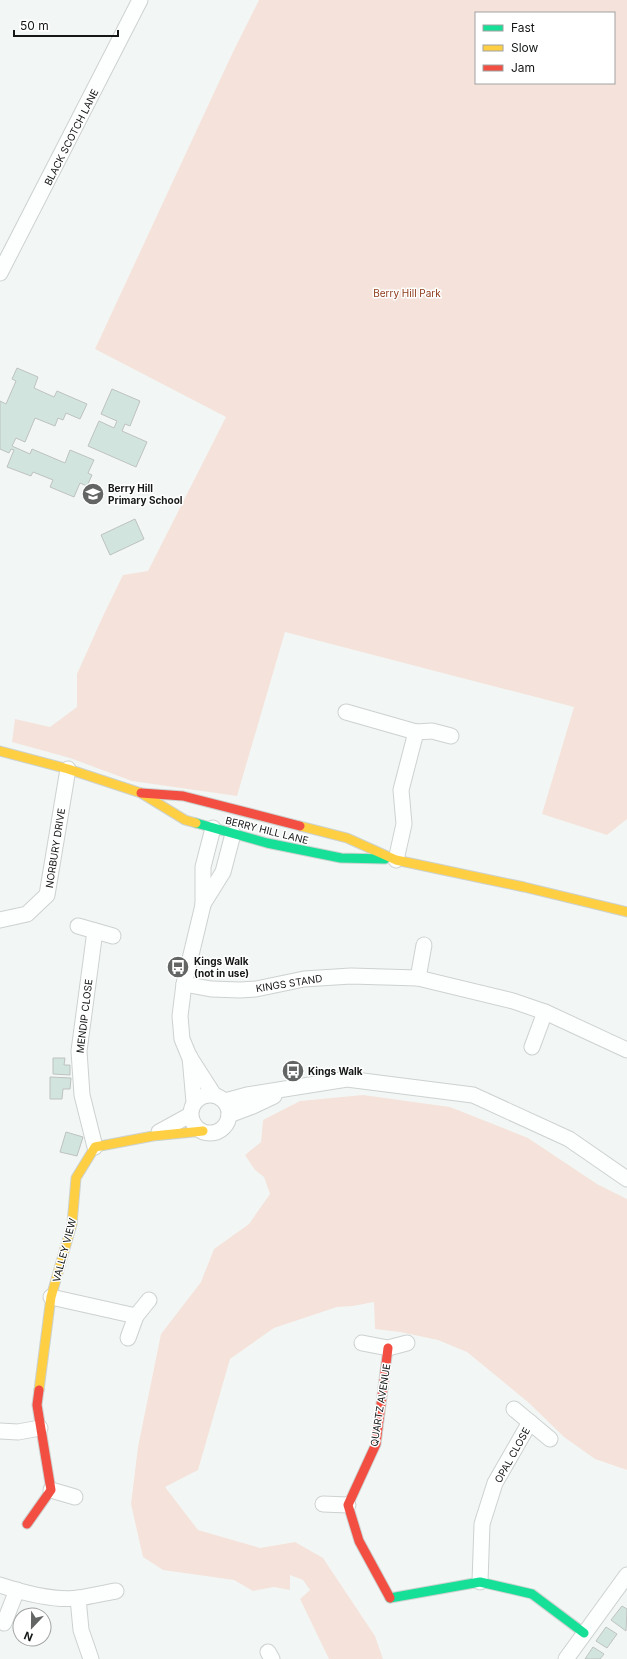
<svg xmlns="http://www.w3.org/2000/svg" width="627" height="1659" font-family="Inter,sans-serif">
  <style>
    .green { fill: #f5e3db; fill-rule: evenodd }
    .building { fill: #d1e4de; stroke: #bec2c0 }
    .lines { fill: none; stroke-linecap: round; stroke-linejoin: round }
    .street-casing { stroke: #cdd2d0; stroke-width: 17 }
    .fast-casing { stroke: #cdd2d0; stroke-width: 11 }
    .slow-casing { stroke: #cdd2d0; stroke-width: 11 }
    .jam-casing { stroke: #cdd2d0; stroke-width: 11 }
    .street { stroke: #fdfefe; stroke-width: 15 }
    .fast { stroke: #16e098; stroke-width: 9 }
    .slow { stroke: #ffcf43; stroke-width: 9 }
    .jam { stroke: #f24e42; stroke-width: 9 }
    .labels { text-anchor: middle; stroke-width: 3; stroke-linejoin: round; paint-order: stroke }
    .street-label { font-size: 10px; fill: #141716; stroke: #fff }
    .park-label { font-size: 10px; fill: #8d3918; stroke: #fff }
    .poi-label { font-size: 10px; font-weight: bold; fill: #141716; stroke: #fff; text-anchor: start }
  </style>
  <rect width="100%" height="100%" fill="#f2f7f5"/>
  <g class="green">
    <path d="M 259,0 L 627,0 L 627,819 L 607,835 L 542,814 L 574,707 L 285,632 L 237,796 L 132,781 L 70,758 L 12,742 L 15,719 L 50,727 L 77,707 L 77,674 L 103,616 L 123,575 L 148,571 L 226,417 L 95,349 L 232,54 ZM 476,13 L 614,13 L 614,83 L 476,83 Z"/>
    <path d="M 363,1095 L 450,1107 L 528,1138 L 597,1184 L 627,1199 L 627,1470 L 595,1459 L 564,1437 L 529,1403 L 467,1352 L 438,1340 L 400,1332 L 375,1329 L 374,1302 L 353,1306 L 337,1307 L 274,1328 L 230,1359 L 198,1470 L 165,1487 L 198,1530 L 260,1548 L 295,1542 L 323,1558 L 375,1636 L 383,1659 L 329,1659 L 300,1599 L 310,1590 L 303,1580 L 290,1575 L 290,1590 L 274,1587 L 253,1591 L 234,1580 L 163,1570 L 143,1557 L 131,1504 L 138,1447 L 161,1334 L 201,1282 L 214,1249 L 249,1224 L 270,1194 L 264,1177 L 255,1170 L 245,1155 L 261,1142 L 263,1120 L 300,1101 Z"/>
  </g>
  <g class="building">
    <path d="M 17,368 L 38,377 L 34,388 L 54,397 L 57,391 L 87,404 L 80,419 L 66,413 L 63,420 L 58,418 L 55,426 L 35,418 L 25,442 L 16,438 L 12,446 L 30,454 L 32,449 L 65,463 L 70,450 L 94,460 L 88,473 L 92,475 L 87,486 L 80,483 L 74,497 L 50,487 L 53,480 L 33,472 L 31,476 L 7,467 L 14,450 L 11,449 L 9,453 L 0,449 L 0,401 L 6,404 L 16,381 L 12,379 Z"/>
    <path d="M 112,389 L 140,401 L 130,426 L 125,424 L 122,431 L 147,442 L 136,467 L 88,446 L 99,421 L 114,428 L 117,421 L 101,414 Z"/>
    <path d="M 135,519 L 144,539 L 110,555 L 101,535 Z"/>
    <path d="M 53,1058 L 65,1058 L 64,1065 L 70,1065 L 70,1075 L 53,1074 Z"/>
    <path d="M 50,1077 L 71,1078 L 70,1089 L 63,1089 L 62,1099 L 50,1099 Z"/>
    <path d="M 66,1132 L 83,1137 L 77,1156 L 60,1152 Z"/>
    <path d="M 622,1606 L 627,1609 L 626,1631 L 611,1620 Z"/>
    <path d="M 606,1627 L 617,1634 L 607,1648 L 596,1641 Z"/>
    <path d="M 593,1647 L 604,1654 L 600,1659 L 585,1659 Z"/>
  </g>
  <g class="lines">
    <g class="street-casing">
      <g id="street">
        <path d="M 0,273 L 140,0"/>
        <path d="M 346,712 L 416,732 L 401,790 L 404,824 L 396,860"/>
        <path d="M 416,732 L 432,731 L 451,736"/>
        <path d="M 213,828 L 203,867 L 203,905 L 184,984 L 180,1016 L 182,1039 L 189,1056 L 214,1095"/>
        <path d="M 203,904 L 223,872 L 233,834"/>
        <path d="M 0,920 L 27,914 L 47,895 L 68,769"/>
        <path d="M 78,926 L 113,936"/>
        <path d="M 418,978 L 424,945"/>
        <path d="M 184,984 L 211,989 L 240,990 L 256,989 L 304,979 L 351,976 L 418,978 L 513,1001 L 545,1012 L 627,1050"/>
        <path d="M 532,1047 L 545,1012"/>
        <path d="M 190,1057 L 194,1102"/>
        <circle cx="210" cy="1114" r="19"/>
        <path d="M 225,1101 L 247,1095 L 347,1079 L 473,1095 L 569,1139 L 627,1179"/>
        <path d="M 229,1115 L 253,1106 L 274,1096"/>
        <path d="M 159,1132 L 190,1115"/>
        <path d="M 95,1147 L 82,1095 L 79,1051 L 95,931"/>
        <path d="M 51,1297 L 136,1316"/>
        <path d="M 128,1338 L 136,1316 L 149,1300"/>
        <path d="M 362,1343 L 388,1348 L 407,1343"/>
        <path d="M 514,1409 L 550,1439"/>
        <path d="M 0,1431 L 18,1432 L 40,1428"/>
        <path d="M 51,1490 L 75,1497"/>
        <path d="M 323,1504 L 348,1505"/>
        <path d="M 480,1582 L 482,1524 L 495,1483 L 530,1422"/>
        <path d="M 0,1585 C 24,1593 54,1601 79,1598 C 92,1596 104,1593 116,1591"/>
        <path d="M 78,1598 L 81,1630 L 91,1659"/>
        <path d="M 4,1623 L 17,1590"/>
        <path d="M 268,1652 L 272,1659"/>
        <path d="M 566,1659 L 627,1575"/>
      </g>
    </g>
    <g class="fast-casing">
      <g id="fast">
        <path d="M 196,823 L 267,843 L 341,858 L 385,859"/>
        <path d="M 390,1598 L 480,1582 L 532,1594 L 584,1633"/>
      </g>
    </g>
    <g class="slow-casing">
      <g id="slow">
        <path d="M 0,751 L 68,769 L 141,793 L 185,820 L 196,823"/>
        <path d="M 300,826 L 347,838 L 396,860 L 524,887 L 627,912"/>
        <path d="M 39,1390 L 51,1297 L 72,1224 L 76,1178 L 95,1147 L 153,1136 L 203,1131"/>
      </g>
    </g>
    <g class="jam-casing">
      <g id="jam">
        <path d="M 141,793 L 183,796 L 300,826"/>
        <path d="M 388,1348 L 376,1444 L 348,1505 L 359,1541 L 390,1598"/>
        <path d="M 27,1524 L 51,1490 L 37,1405 L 39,1390"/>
      </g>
    </g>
    <use href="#street" class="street"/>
    <use href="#fast" class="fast"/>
    <use href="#slow" class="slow"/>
    <use href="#jam" class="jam"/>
  </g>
  <defs>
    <g id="school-disc" transform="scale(1.15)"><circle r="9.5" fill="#626564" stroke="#fff"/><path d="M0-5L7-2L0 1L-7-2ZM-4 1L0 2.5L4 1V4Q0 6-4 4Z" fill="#fff"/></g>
    <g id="bus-disc" transform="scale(1.15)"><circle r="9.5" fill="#626564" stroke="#fff"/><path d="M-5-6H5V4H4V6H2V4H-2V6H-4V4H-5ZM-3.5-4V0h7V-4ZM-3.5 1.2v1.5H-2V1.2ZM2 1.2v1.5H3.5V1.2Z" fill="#fff"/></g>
  </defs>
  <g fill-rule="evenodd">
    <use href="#school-disc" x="93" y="494"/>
    <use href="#bus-disc" x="178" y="967"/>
    <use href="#bus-disc" x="293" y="1071"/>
  </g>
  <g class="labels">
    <g class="street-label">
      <text transform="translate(71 137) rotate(-63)" y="4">BLACK SCOTCH LANE</text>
      <text transform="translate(267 830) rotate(14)" y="4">BERRY HILL LANE</text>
      <text transform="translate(55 848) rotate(-81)" y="4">NORBURY DRIVE</text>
      <text transform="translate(289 983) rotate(-9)" y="4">KINGS STAND</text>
      <text transform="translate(84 1016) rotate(-83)" y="4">MENDIP CLOSE</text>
      <text transform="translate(64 1250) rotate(-75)" y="4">VALLEY VIEW</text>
      <text transform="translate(380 1405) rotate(-81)" y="4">QUARTZ AVENUE</text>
      <text transform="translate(512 1455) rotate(-61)" y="4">OPAL CLOSE</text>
    </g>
    <g class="park-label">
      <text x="407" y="297">Berry Hill Park</text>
    </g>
    <g class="poi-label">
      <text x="108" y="492">Berry Hill<tspan x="108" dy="12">Primary School</tspan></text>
      <text x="194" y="965">Kings Walk<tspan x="194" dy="12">(not in use)</tspan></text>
      <text x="308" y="1075">Kings Walk</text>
    </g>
  </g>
  <rect x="475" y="12" width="140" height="72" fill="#ffffff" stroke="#a1a2a2"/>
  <rect x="483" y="25" width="20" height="6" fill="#16e098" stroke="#a1a2a2"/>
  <text x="511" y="32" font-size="12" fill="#141716">Fast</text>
  <rect x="483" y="45" width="20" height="6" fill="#ffcf43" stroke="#a1a2a2"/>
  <text x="511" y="52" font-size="12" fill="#141716">Slow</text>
  <rect x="483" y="65" width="20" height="6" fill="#f24e42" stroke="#a1a2a2"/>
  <text x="511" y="72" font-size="12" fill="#141716">Jam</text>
  <g transform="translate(32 1627) rotate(202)"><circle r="19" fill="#ffffff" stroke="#a1a2a2"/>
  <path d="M0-3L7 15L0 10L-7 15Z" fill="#626564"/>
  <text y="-6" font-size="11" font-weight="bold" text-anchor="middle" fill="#141716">N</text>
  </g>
  <path d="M14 30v6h104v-6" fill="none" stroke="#141716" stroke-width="2"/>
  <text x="20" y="30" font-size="12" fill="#141716" stroke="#ffffff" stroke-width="3" paint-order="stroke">50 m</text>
</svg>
